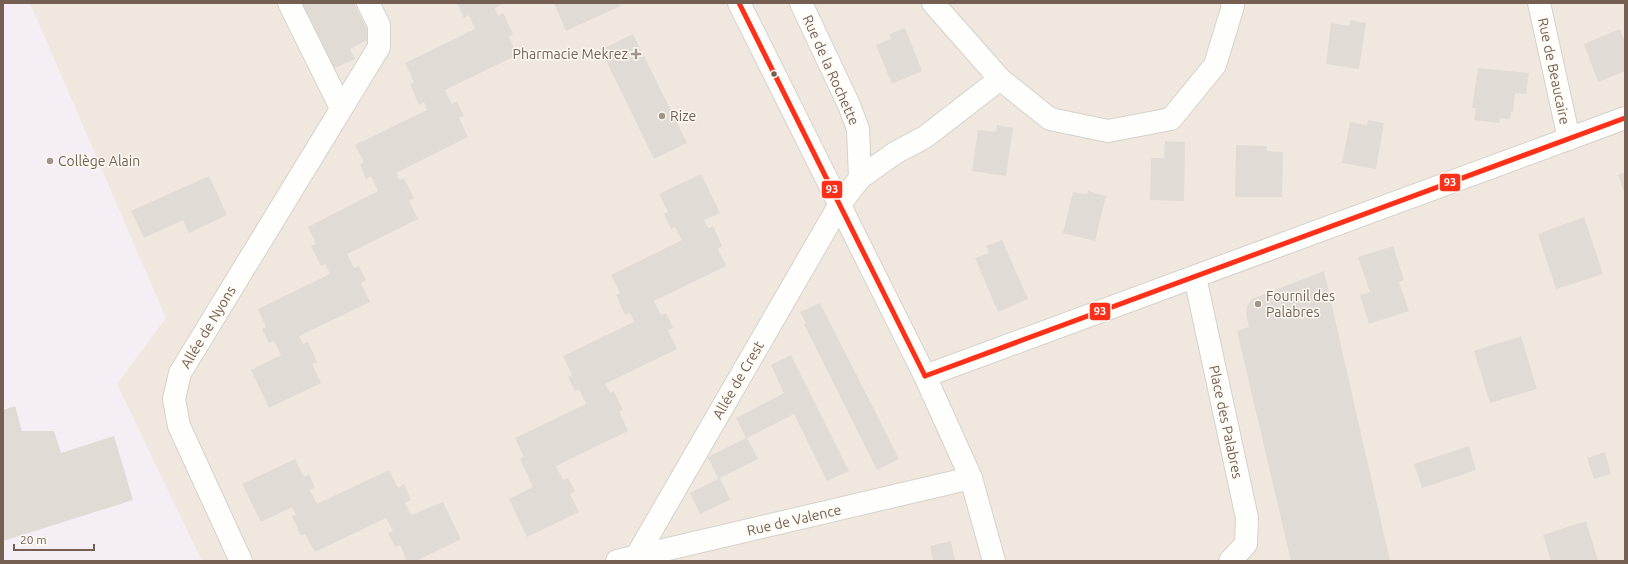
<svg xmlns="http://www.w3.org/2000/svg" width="1628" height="564" font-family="Ubuntu,sans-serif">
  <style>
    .residential { fill: #f0e8df }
    .education { fill: #f5eef4 }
    .building { fill: #e1dbd6 }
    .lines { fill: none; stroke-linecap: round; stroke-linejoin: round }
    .minor-casing { stroke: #d5d1cb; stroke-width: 24 }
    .minor { stroke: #fefefd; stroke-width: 22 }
    .bus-1-casing { stroke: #fdfaf4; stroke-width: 8 }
    .bus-1 { stroke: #ff301a; stroke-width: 5 }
    .poi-dot { fill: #a29489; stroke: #fdfaf4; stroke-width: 1.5 }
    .bus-dot { fill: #745f52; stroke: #fdfaf4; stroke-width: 1.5 }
    .labels { text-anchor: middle; stroke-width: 3; stroke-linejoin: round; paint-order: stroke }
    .poi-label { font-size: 14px; fill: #745f52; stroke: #fdfaf4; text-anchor: start }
    .street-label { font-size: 14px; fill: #745f52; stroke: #fdfaf4 }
    .line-badge { stroke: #fdfaf4; stroke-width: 1.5 }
    .badge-label { font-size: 11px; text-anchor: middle; font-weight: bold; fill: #fff }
  </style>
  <rect width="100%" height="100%" fill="#f8f5f0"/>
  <rect class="residential" x="3" y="3" width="1622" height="558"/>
  <path class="education" d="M 3,3 L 30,3 L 166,318 L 117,384 L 202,561 L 3,561 Z"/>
  <g class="building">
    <path d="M 302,3 L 354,3 L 371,38 L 350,49 L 355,59 L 334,68 Z"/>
    <path d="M 457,3 L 504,3 L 495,8 L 498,16 L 503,13 L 513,34 L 509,37 L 517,55 L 445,90 L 452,104 L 457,101 L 464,116 L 459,118 L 468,137 L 396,173 L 399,180 L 404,178 L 414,198 L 409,201 L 418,219 L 347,254 L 354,268 L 359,266 L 366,280 L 361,283 L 370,302 L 299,336 L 303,344 L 308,342 L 317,362 L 312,364 L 321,383 L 269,408 L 251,370 L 281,355 L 274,341 L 269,343 L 262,329 L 266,327 L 258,309 L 330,274 L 325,264 L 321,266 L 311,246 L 316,244 L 308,227 L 378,191 L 371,176 L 366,179 L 360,164 L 364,162 L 355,145 L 427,110 L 424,102 L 419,105 L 410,84 L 414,82 L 405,63 L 475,29 L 469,15 L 464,18 Z"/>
    <path d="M 554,3 L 618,3 L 620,6 L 566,31 Z"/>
    <path d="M 1350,20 L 1366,23 L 1359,69 L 1326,64 L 1331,23 L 1349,26 Z"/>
    <path d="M 905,28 L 922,71 L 892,84 L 876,45 L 891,39 L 889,34 Z"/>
    <path d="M 1620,29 L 1625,43 L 1625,71 L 1598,82 L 1584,44 Z"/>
    <path d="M 633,34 L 687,143 L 654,159 L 601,50 Z"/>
    <path d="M 1478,68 L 1529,73 L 1526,94 L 1515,93 L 1513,112 L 1511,112 L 1510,119 L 1500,118 L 1499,123 L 1474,120 L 1476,108 L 1472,108 Z"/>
    <path d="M 1368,120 L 1384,123 L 1376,169 L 1342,163 L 1350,122 L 1367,125 Z"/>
    <path d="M 997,125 L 1013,128 L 1006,176 L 972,171 L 978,130 L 996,132 Z"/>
    <path d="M 1165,141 L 1185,142 L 1184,201 L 1150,200 L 1151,158 L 1164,158 Z"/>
    <path d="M 1236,145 L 1267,146 L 1267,151 L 1283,152 L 1282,197 L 1235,197 Z"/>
    <path d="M 1625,172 L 1625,195 L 1618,175 Z"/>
    <path d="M 701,174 L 720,213 L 704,220 L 708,228 L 713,226 L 722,246 L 718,249 L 726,266 L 654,301 L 661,315 L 666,313 L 673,328 L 668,330 L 677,349 L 605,384 L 610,393 L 614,391 L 623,410 L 619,411 L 628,431 L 556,466 L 563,480 L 568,478 L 575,491 L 570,494 L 579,512 L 527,537 L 509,499 L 533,487 L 520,459 L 524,457 L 515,438 L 586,404 L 579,389 L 575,391 L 568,377 L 572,375 L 563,356 L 634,322 L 630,313 L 625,315 L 616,295 L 620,293 L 611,275 L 682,240 L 675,227 L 671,229 L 664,214 L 668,212 L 659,194 Z"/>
    <path d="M 209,176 L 227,215 L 189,233 L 183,220 L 144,238 L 131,211 Z"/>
    <path d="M 1088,191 L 1106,196 L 1095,241 L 1063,233 L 1073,192 L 1087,194 Z"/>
    <path d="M 1584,217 L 1603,274 L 1556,289 L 1538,234 Z"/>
    <path d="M 1002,240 L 1028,299 L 998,312 L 975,258 L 989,253 L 986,246 Z"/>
    <path d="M 1393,246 L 1404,280 L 1399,282 L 1409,311 L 1369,324 L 1360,295 L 1370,292 L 1358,257 Z"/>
    <path d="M 1324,271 L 1390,561 L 1291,561 L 1237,331 L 1249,327 L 1246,314 L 1247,306 L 1252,299 Z"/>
    <path d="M 820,303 L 899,459 L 877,470 L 804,324 L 806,323 L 800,312 Z"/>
    <path d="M 1521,336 L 1537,389 L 1490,403 L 1474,351 Z"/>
    <path d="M 791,355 L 849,471 L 827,481 L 794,414 L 747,438 L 758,459 L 720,478 L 730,500 L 700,514 L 690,493 L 718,479 L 708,457 L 746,438 L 736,418 L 784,393 L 771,365 Z"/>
    <path d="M 15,406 L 22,431 L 54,431 L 61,453 L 114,436 L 133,500 L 3,541 L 3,410 Z"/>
    <path d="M 1469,446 L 1476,470 L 1422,488 L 1414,464 Z"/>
    <path d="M 1605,452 L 1611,474 L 1594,479 L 1587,458 Z"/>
    <path d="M 295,459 L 304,477 L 309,474 L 315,488 L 310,490 L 317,504 L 389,470 L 398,488 L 404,484 L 411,500 L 405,503 L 411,515 L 443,502 L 461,539 L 416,561 L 407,561 L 400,545 L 395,547 L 388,533 L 393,531 L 386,518 L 315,552 L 305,534 L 301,536 L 292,516 L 296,515 L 292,507 L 261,522 L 242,484 Z"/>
    <path d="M 1586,521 L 1598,561 L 1551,561 L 1543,535 Z"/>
    <path d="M 951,541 L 955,561 L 933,561 L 930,546 Z"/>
  </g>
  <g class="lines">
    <g class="minor-casing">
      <g id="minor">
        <path d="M 289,3 L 341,108"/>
        <path d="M 739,3 L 925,376 L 971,478 L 994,561"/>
        <path d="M 933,3 L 1000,79 L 1050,119 L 1108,131 L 1171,119 L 1215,65 L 1233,6 L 1232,3"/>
        <path d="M 1539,3 L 1569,139"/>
        <path d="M 860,178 L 895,153 L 925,137 L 1000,79"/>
        <path d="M 1195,277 L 1247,518 L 1246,544 L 1230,561"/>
        <path d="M 925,376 L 1625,118"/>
        <path d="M 636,557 L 840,204 L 860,178 L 858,129 L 849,105 L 801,3"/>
        <path d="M 241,561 L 179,426 L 174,399 L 180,373 L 379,47 L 379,25 L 368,3"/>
        <path d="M 617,561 L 971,478"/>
      </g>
    </g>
    <use href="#minor" class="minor"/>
    <g class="bus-1-casing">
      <g id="bus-1">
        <path d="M 739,3 L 925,376"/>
        <path d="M 925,376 L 1625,118"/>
      </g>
    </g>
    <use href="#bus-1" class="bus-1"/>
  </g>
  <g class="poi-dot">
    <path d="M634 48h4v4h4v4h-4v4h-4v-4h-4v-4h4z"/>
    <circle cx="662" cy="116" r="4"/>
    <circle cx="50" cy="161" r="4"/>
    <circle cx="1258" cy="304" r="4"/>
  </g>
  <circle class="bus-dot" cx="774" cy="74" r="3.5"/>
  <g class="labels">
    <g class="poi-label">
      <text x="628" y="59" text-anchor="end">Pharmacie Mekrez</text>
      <text x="670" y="121">Rize</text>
      <text x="58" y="166">Collège Alain</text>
      <text x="1266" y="301">Fournil des<tspan x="1266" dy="16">Palabres</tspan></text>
    </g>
    <g class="street-label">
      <text transform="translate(831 70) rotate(66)" y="5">Rue de la Rochette</text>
      <text transform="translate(1554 71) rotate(78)" y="5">Rue de Beaucaire</text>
      <text transform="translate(208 327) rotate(-59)" y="5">Allée de Nyons</text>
      <text transform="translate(738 380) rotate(-60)" y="5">Allée de Crest</text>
      <text transform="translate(1226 422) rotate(78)" y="5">Place des Palabres</text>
      <text transform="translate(794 520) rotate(-13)" y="5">Rue de Valence</text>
    </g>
  </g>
  <g class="line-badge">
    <rect x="1439" y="173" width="22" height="19" rx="4" fill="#ff301a"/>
    <rect x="821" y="180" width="22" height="19" rx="4" fill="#ff301a"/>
    <rect x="1089" y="302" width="22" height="19" rx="4" fill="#ff301a"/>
  </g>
  <g class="badge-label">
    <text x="1450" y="186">93</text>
    <text x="832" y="193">93</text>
    <text x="1100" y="315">93</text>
  </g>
  <rect width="1628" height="564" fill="none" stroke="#745f52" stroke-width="8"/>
  <path d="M14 544v6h80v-6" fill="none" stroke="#745f52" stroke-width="2"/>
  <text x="20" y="544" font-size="12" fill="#745f52" stroke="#fdfaf4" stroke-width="3" paint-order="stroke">20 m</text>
</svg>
